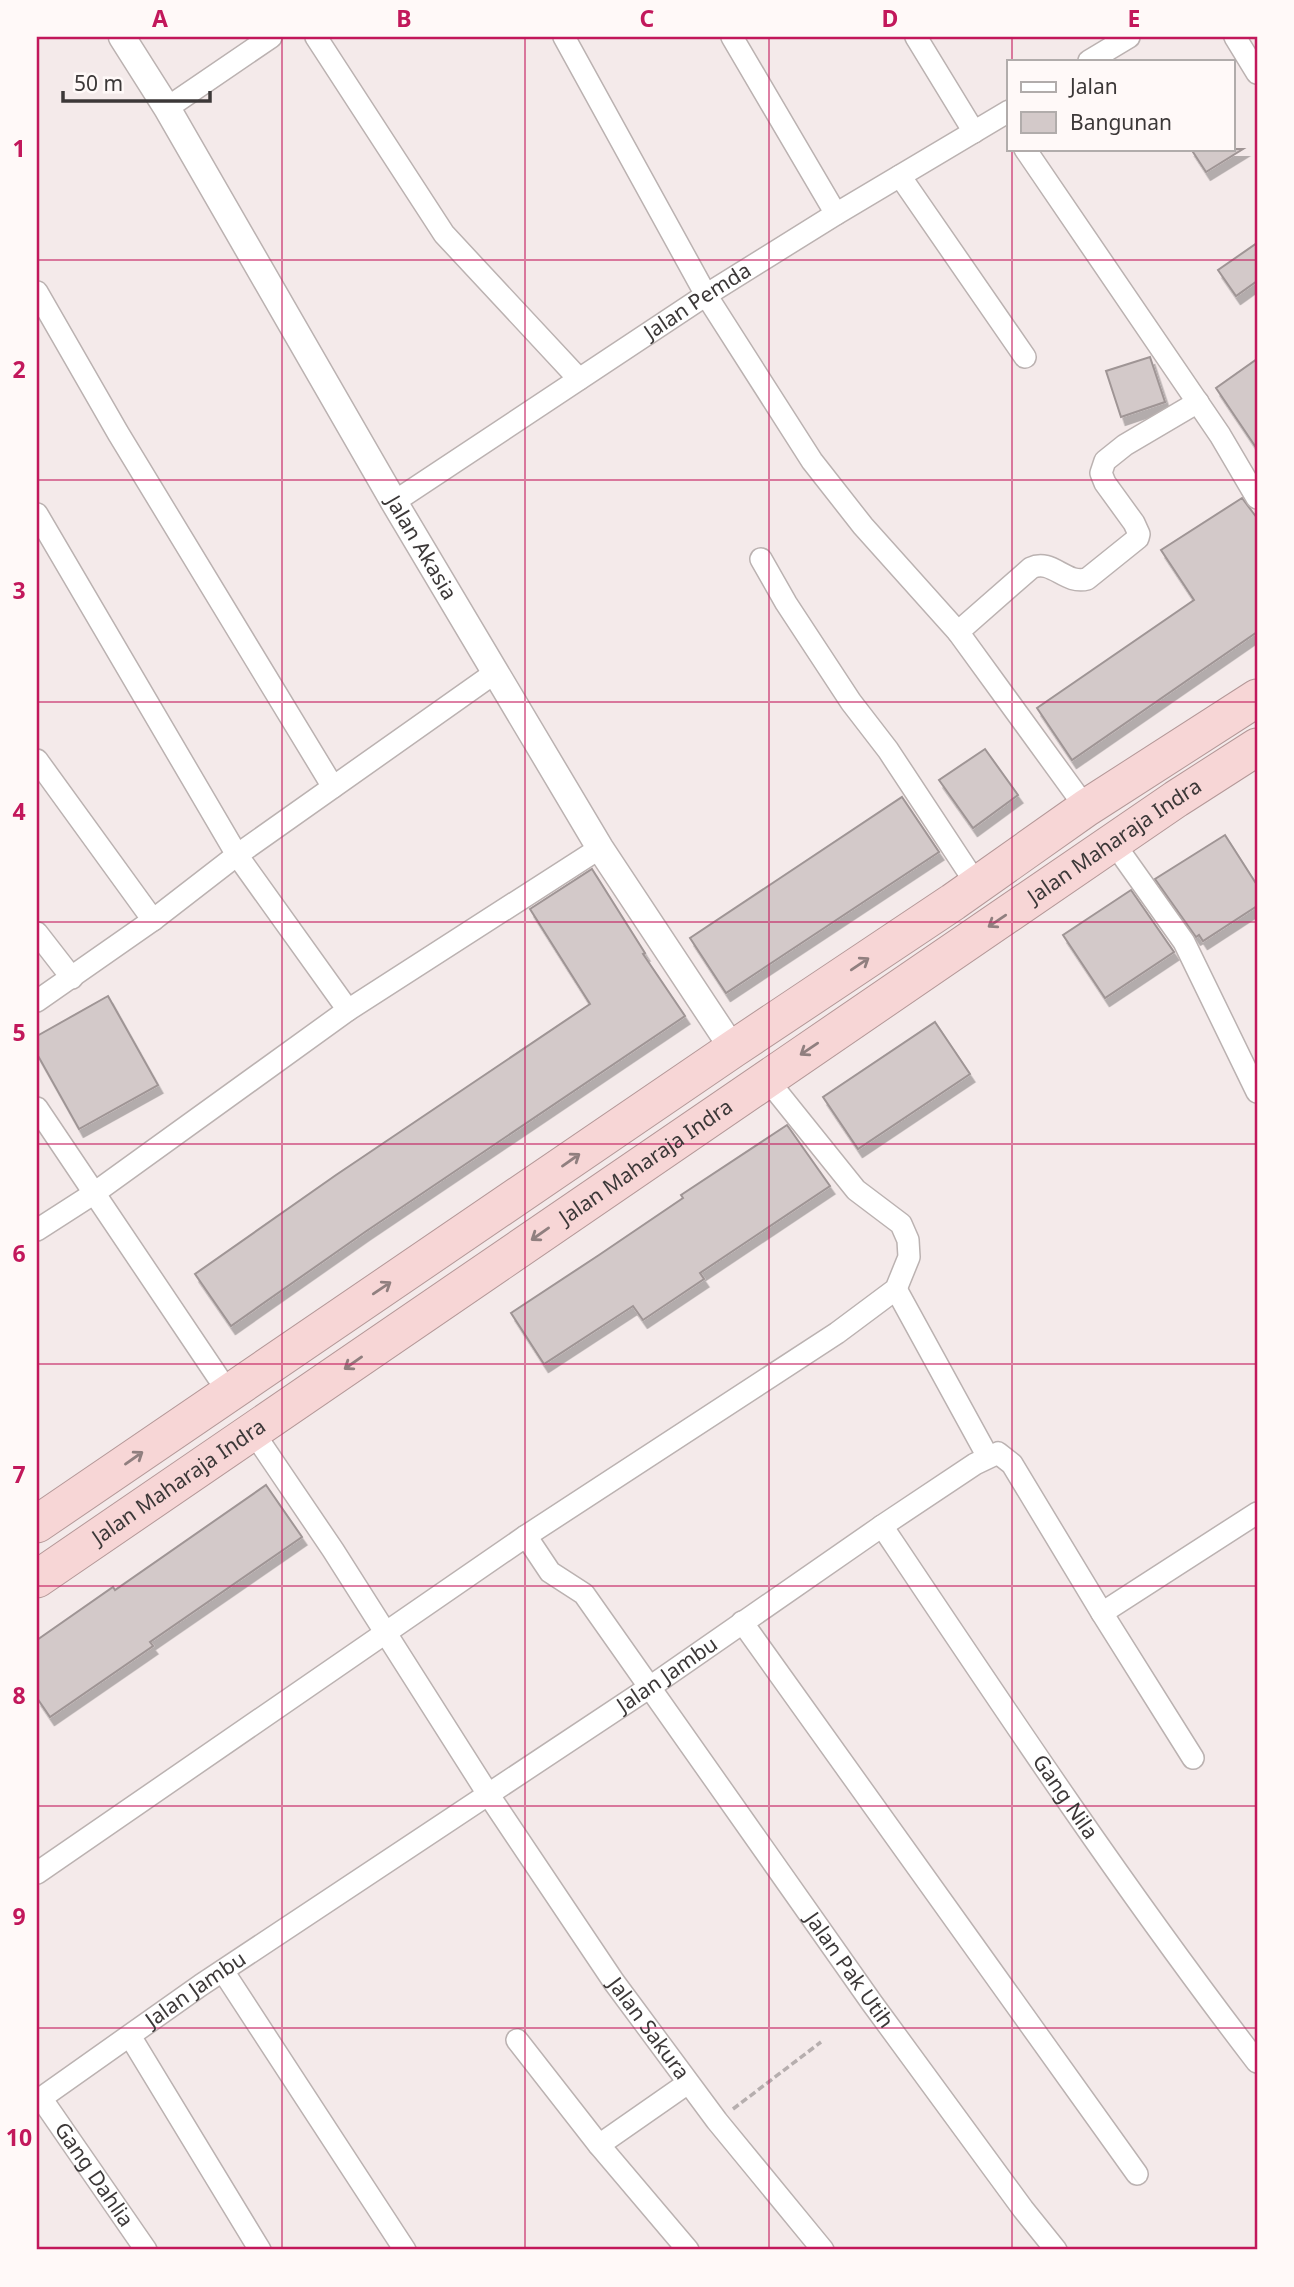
<svg xmlns="http://www.w3.org/2000/svg" width="1294" height="2287" font-family="'Noto Sans',sans-serif">
  <style>
    .building { fill: #d3c9c9; stroke: #9f9595; stroke-width: 2; filter: url(#shadow) }
    .lines { fill: none; stroke-linecap: round; stroke-linejoin: round }
    .minor-casing { stroke: #bbb2b1; stroke-width: 24 }
    .tertiary-casing { stroke: #bbb2b1; stroke-width: 29 }
    .trunk-casing { stroke: #b49898; stroke-width: 39 }
    .path { stroke: #b6aeae; stroke-width: 3.5; stroke-dasharray: 7 3.5; stroke-linecap: butt }
    .minor { stroke: #fff; stroke-width: 21 }
    .tertiary { stroke: #fff; stroke-width: 26 }
    .trunk { stroke: #f7d6d6; stroke-width: 37 }
    .oneway { stroke: #907f7f }
    .grid { fill: none; stroke: #c2185b; stroke-width: 2; stroke-opacity: 0.55 }
    .labels { text-anchor: middle; stroke-width: 7; stroke-linejoin: round; paint-order: stroke }
    .street-label { font-size: 21px; fill: #3c3838; stroke: #fff9f8 }
    .neatline { fill: none; stroke: #c2185b; stroke-width: 2.5 }
    .grid-label { font-size: 23px; text-anchor: middle; font-weight: bold; fill: #c2185b }
  </style>
  <defs>
    <filter id="shadow"><feDropShadow dx="4.5" dy="8" stdDeviation="0" flood-color="#0004"/></filter>
  </defs>
  <rect width="100%" height="100%" fill="#f4eaea"/>
  <g class="building">
    <path d="M 1191,149 L 1243,149 L 1206,172 Z"/>
    <path d="M 1257,243 L 1257,281 L 1236,296 L 1218,270 Z"/>
    <path d="M 1150,357 L 1165,402 L 1121,417 L 1106,371 Z"/>
    <path d="M 1257,359 L 1257,449 L 1216,388 Z"/>
    <path d="M 1242,498 L 1257,518 L 1257,632 L 1072,760 L 1037,708 L 1194,600 L 1161,550 Z"/>
    <path d="M 985,749 L 1018,795 L 973,828 L 939,780 Z"/>
    <path d="M 902,797 L 939,852 L 726,993 L 690,938 Z"/>
    <path d="M 1225,835 L 1257,885 L 1257,906 L 1203,941 L 1199,935 L 1196,937 L 1155,879 Z"/>
    <path d="M 592,869 L 645,953 L 643,954 L 685,1016 L 365,1232 L 231,1326 L 195,1274 L 336,1175 L 590,1004 L 530,909 Z"/>
    <path d="M 1131,890 L 1174,952 L 1105,998 L 1063,935 Z"/>
    <path d="M 108,996 L 158,1085 L 79,1129 L 37,1054 L 37,1036 Z"/>
    <path d="M 935,1022 L 970,1074 L 858,1149 L 823,1097 Z"/>
    <path d="M 787,1125 L 830,1186 L 700,1273 L 704,1279 L 643,1320 L 633,1306 L 544,1364 L 511,1313 L 599,1255 L 683,1198 L 681,1195 Z"/>
    <path d="M 266,1485 L 302,1537 L 150,1642 L 153,1646 L 50,1717 L 37,1698 L 37,1640 L 113,1587 L 115,1590 Z"/>
  </g>
  <g class="lines">
    <g class="minor-casing">
      <g id="minor">
        <path d="M 316,37 L 444,234 L 579,379"/>
        <path d="M 564,37 L 706,295 L 812,461 L 863,526 L 958,632 L 1086,808"/>
        <path d="M 732,37 L 836,214"/>
        <path d="M 916,37 L 974,132"/>
        <path d="M 1235,37 L 1257,73"/>
        <path d="M 1089,61 L 1129,37"/>
        <path d="M 167,108 L 271,37"/>
        <path d="M 1025,149 L 1220,435 L 1257,498"/>
        <path d="M 900,176 L 1025,357"/>
        <path d="M 37,292 L 118,433 L 333,787"/>
        <path id="s1" d="M 394,502 L 706,295 L 836,214 L 1009,111"/>
        <path d="M 37,514 L 237,855 L 348,1010"/>
        <path d="M 761,559 L 786,603 L 851,702 L 888,750 L 977,885"/>
        <path d="M 958,632 L 1031,568 C 1052,558 1065,585 1087,579 L 1138,538 L 1139,534 L 1134,523 L 1105,483 L 1101,473 L 1105,461 L 1125,445 L 1198,402"/>
        <path d="M 37,760 L 153,920"/>
        <path d="M 1113,842 L 1184,942 L 1257,1092"/>
        <path d="M 37,933 L 72,978"/>
        <path d="M 37,1001 L 153,920 L 237,855 L 496,672"/>
        <path d="M 37,1108 L 228,1392"/>
        <path d="M 37,1230 L 93,1194 L 348,1010 L 600,848"/>
        <path d="M 896,1289 L 988,1457"/>
        <path id="s2" d="M 253,1432 L 333,1550 L 488,1794 L 614,1982 L 717,2121 L 823,2250"/>
        <path id="s3" d="M 882,1526 C 1003,1707 1124,1889 1257,2062"/>
        <path id="s4" d="M 526,1536 L 550,1572 L 584,1594 L 872,2003 L 1023,2209 L 1056,2250"/>
        <path d="M 1102,1613 L 1257,1513"/>
        <path d="M 742,1622 L 1137,2174"/>
        <path d="M 37,1873 L 526,1536 L 837,1333 L 896,1289 L 909,1257 L 908,1240 L 901,1224 L 856,1190 L 766,1078"/>
        <path d="M 223,1971 L 405,2250"/>
        <path d="M 130,2036 L 260,2250"/>
        <path d="M 517,2040 L 599,2145"/>
        <path id="s5" d="M 41,2098 L 146,2250"/>
        <path id="s6" d="M 37,2101 L 201,1985 L 650,1687 L 882,1526 L 975,1464 L 998,1453 L 1012,1464 L 1102,1613 L 1193,1758"/>
        <path d="M 688,2250 L 599,2145 L 688,2083"/>
      </g>
    </g>
    <g class="tertiary-casing">
      <g id="tertiary">
        <path id="s7" d="M 122,37 L 167,108 L 394,502 L 600,848 L 733,1049"/>
      </g>
    </g>
    <g class="trunk-casing">
      <g id="trunk">
        <path d="M 37,1524 L 733,1049 L 953,902 L 1086,808 L 1257,698"/>
        <path id="s8" d="M 37,1579 L 1176,799 L 1257,747"/>
      </g>
    </g>
    <path class="path" d="M 733,2109 L 821,2042"/>
    <use href="#minor" class="minor"/>
    <use href="#tertiary" class="tertiary"/>
    <use href="#trunk" class="trunk"/>
  </g>
  <defs><path id="oneway-shaft" d="M-6 0H5M1.5-3L5.5 0L1.5 3" fill="none" stroke-width="1.6" stroke-linecap="round" stroke-linejoin="round" transform="scale(1.75)"/></defs>
  <g class="oneway">
    <use href="#oneway-shaft" transform="translate(997 921) rotate(146)"/>
    <use href="#oneway-shaft" transform="translate(860 964) rotate(-34)"/>
    <use href="#oneway-shaft" transform="translate(809 1049) rotate(146)"/>
    <use href="#oneway-shaft" transform="translate(571 1160) rotate(-35)"/>
    <use href="#oneway-shaft" transform="translate(540 1234) rotate(145)"/>
    <use href="#oneway-shaft" transform="translate(382 1288) rotate(-34)"/>
    <use href="#oneway-shaft" transform="translate(353 1363) rotate(145)"/>
    <use href="#oneway-shaft" transform="translate(134 1458) rotate(-35)"/>
  </g>
  <path class="grid" d="M 282,37 L 282,2250M 525,37 L 525,2250M 769,37 L 769,2250M 1012,37 L 1012,61M 1012,149 L 1012,2250M 37,260 L 1257,260M 37,480 L 1257,480M 37,702 L 1257,702M 37,922 L 1257,922M 37,1144 L 1257,1144M 37,1364 L 1257,1364M 37,1586 L 1257,1586M 37,1806 L 1257,1806M 37,2028 L 1257,2028"/>
  <g class="labels">
    <g class="street-label">
      <text dy="7" stroke="none"><textPath href="#s1" startOffset="364">Jalan Pemda</textPath></text>
      <text dy="7" stroke="none"><textPath href="#s7" startOffset="592">Jalan Akasia</textPath></text>
      <text dy="7" stroke="none"><textPath href="#s8" startOffset="1306">Jalan Maharaja Indra</textPath></text>
      <text dy="7" stroke="none"><textPath href="#s8" startOffset="738">Jalan Maharaja Indra</textPath></text>
      <text dy="7" stroke="none"><textPath href="#s8" startOffset="172">Jalan Maharaja Indra</textPath></text>
      <text dy="7" stroke="none"><textPath href="#s6" startOffset="761">Jalan Jambu</textPath></text>
      <text dy="7" stroke="none"><textPath href="#s3" startOffset="327">Gang Nila</textPath></text>
      <text dy="7" stroke="none"><textPath href="#s4" startOffset="544">Jalan Pak Utih</textPath></text>
      <text dy="7" stroke="none"><textPath href="#s6" startOffset="194">Jalan Jambu</textPath></text>
      <text dy="7" stroke="none"><textPath href="#s2" startOffset="716">Jalan Sakura</textPath></text>
      <text dy="7" stroke="none"><textPath href="#s5" startOffset="93">Gang Dahlia</textPath></text>
    </g>
  </g>
  <rect width="1294" height="2287" fill="none" stroke="#fff9f8" stroke-width="77"/>
  <rect x="1007" y="60" width="228" height="91" fill="#fff9f8" stroke="#b1acab" stroke-width="2"/>
  <rect x="1021" y="82" width="35" height="10" fill="#ffffff" stroke="#b1acab" stroke-width="2"/>
  <text x="1070" y="94" font-size="21" fill="#3c3838">Jalan</text>
  <rect x="1021" y="112" width="35" height="21" fill="#d3c9c9" stroke="#b1acab" stroke-width="2"/>
  <text x="1070" y="130" font-size="21" fill="#3c3838">Bangunan</text>
  <path d="M63 91v10h147v-10" fill="none" stroke="#3c3838" stroke-width="3.5"/>
  <text x="74" y="91" font-size="21" fill="#3c3838" stroke="#fff9f8" stroke-width="5" paint-order="stroke">50 m</text>
  <rect x="38" y="38" width="1218" height="2210" class="neatline"/>
  <g class="grid-label">
    <text x="160" y="27">A</text>
    <text x="404" y="27">B</text>
    <text x="647" y="27">C</text>
    <text x="890" y="27">D</text>
    <text x="1134" y="27">E</text>
    <text x="19" y="157">1</text>
    <text x="19" y="378">2</text>
    <text x="19" y="599">3</text>
    <text x="19" y="820">4</text>
    <text x="19" y="1041">5</text>
    <text x="19" y="1262">6</text>
    <text x="19" y="1483">7</text>
    <text x="19" y="1704">8</text>
    <text x="19" y="1925">9</text>
    <text x="19" y="2146">10</text>
  </g>
</svg>
